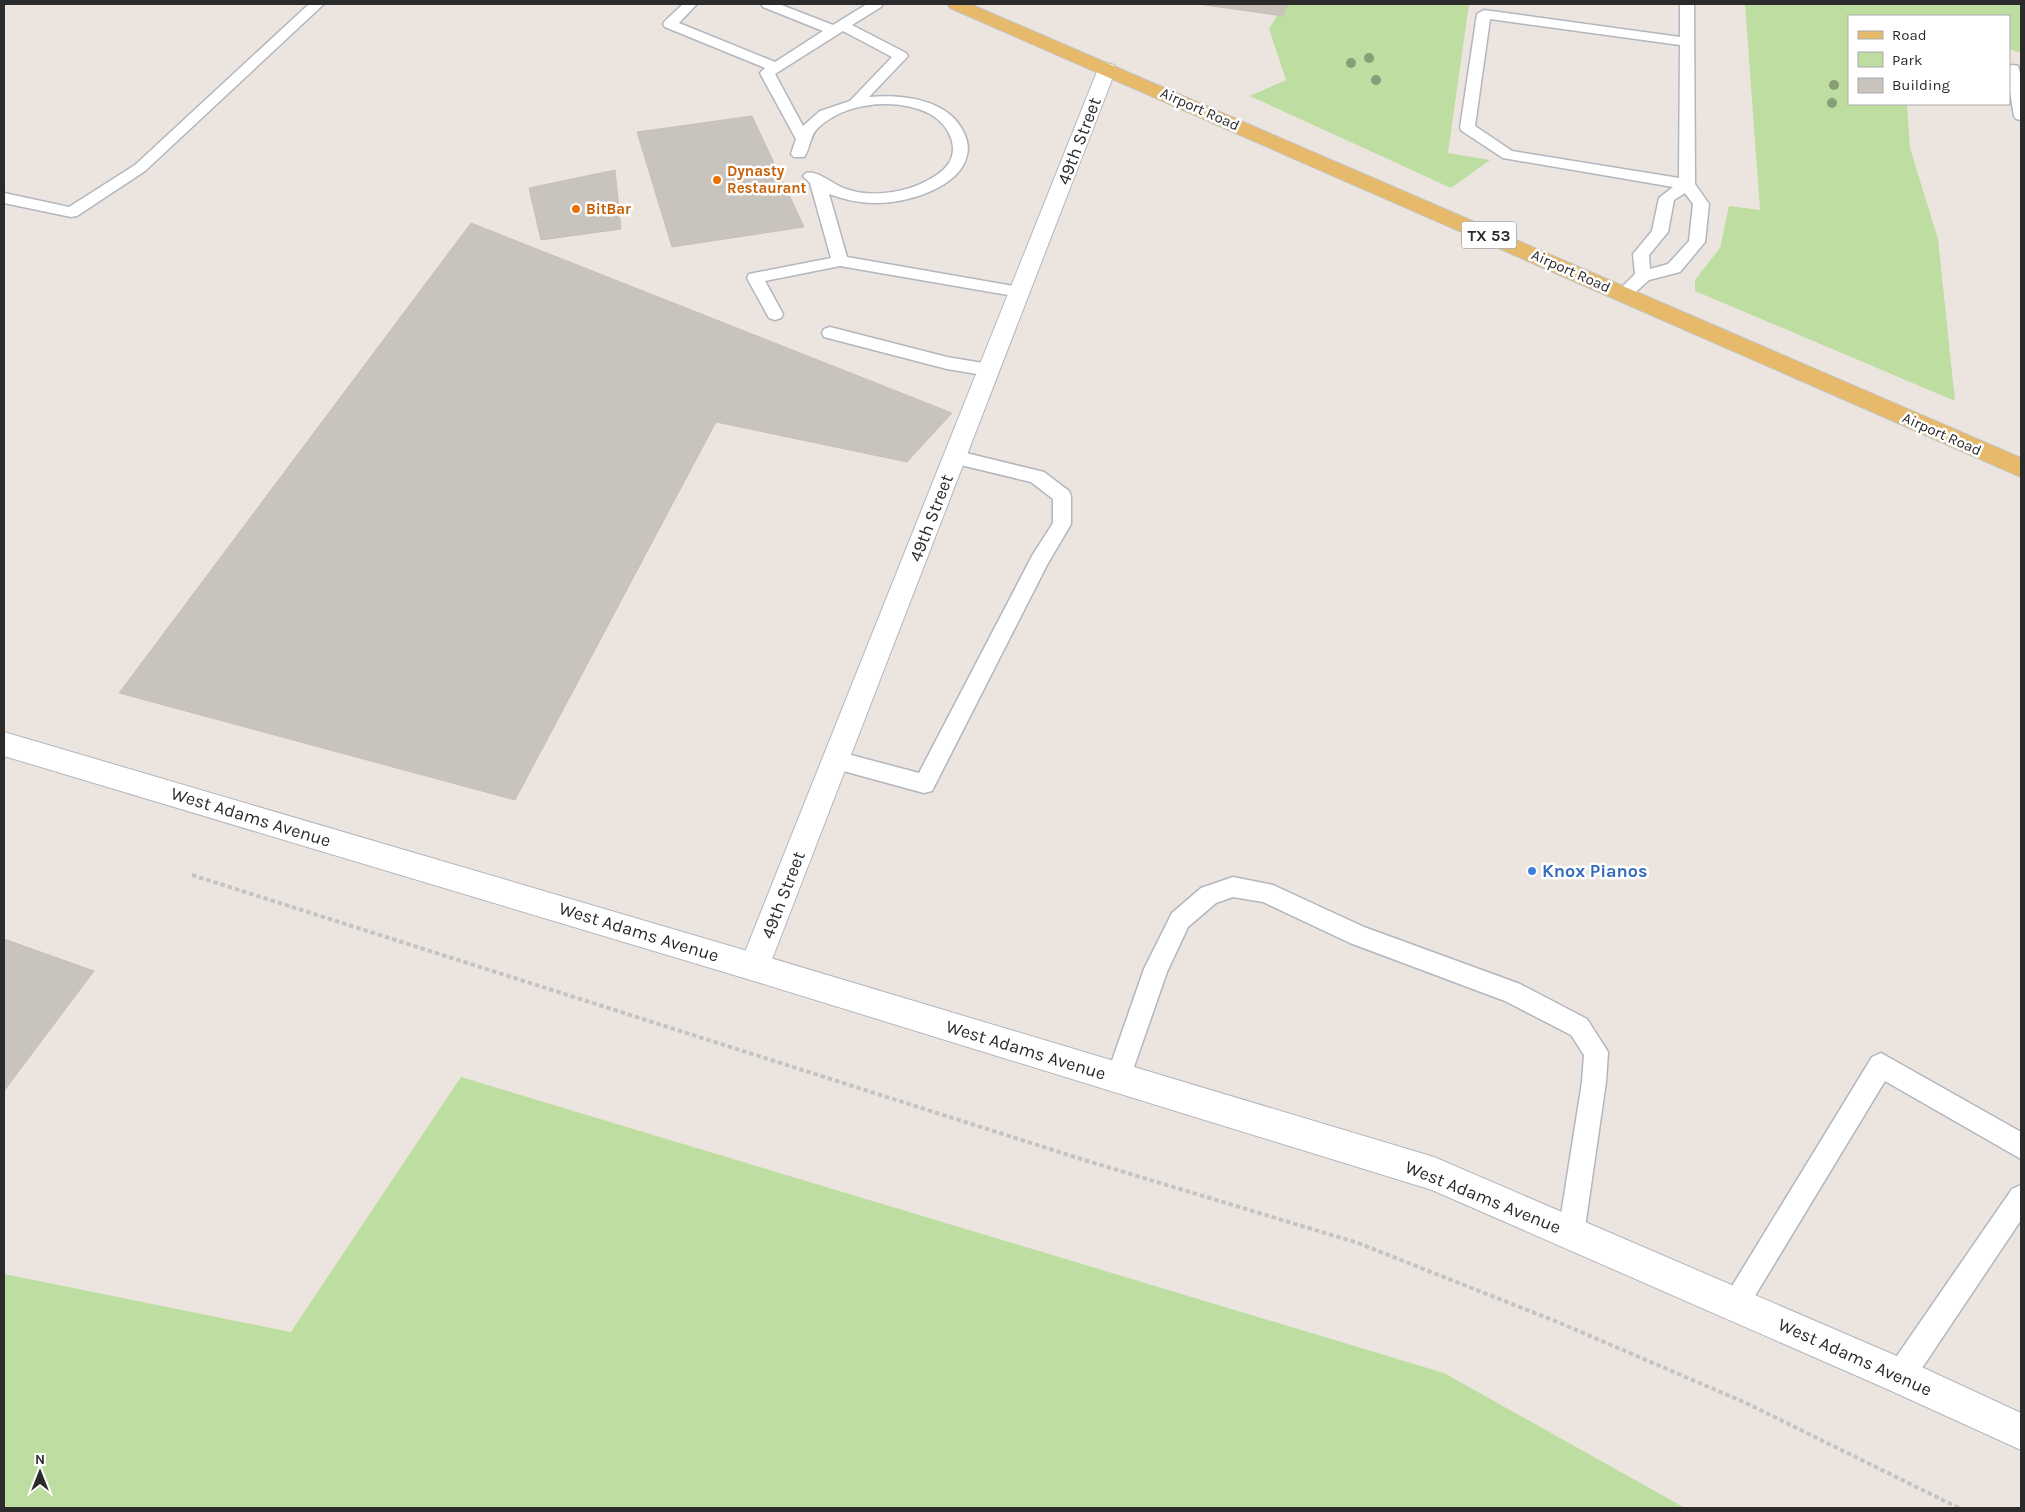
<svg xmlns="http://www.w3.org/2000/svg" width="2025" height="1512" font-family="Karla,sans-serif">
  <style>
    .green { fill: #bddea0 }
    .building { fill: #c8c3bd; stroke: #c7c0b8 }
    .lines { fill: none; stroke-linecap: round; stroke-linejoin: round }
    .service-casing { stroke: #b2b6be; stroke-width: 3 }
    .minor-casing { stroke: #b2b6be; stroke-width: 2 }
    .secondary-casing { stroke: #b2b6be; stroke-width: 2 }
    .primary-casing { stroke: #c4c4c4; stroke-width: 2 }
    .path-far1 { stroke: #c4c4c4; stroke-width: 3; stroke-dasharray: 4 2.5; stroke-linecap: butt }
    .path { stroke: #c4c4c4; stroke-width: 4; stroke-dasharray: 4.5 3; stroke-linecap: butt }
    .service { fill: #fff; fill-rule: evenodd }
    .minor { fill: #fff; fill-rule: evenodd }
    .secondary { fill: #fff; fill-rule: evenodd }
    .primary { fill: #e6ba6a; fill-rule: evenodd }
    .tree { fill: #889e76 }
    .food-dot { fill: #e8710a; stroke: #fff; stroke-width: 2 }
    .shop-dot { fill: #3f7fe0; stroke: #fff; stroke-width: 2 }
    .labels { text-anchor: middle; stroke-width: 5; stroke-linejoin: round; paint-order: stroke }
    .far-street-label { font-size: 15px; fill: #2b2b2b; stroke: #fff }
    .far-food-label { font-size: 15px; font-weight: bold; fill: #c56008; stroke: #fff; text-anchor: start }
    .shield { fill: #fff; stroke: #6b6b6b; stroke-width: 1 }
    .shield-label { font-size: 16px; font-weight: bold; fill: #2b2b2b }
    .street-label { font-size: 18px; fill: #2b2b2b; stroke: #fff }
    .shop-label { font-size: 18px; font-weight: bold; fill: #366cbe; stroke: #fff; text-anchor: start }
  </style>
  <rect width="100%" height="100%" fill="#ece5df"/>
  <g class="green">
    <path d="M 1284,4 L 1469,4 L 1448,153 L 1490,160 L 1451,188 L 1250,96 L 1286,80 L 1269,29 Z"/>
    <path d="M 1745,4 L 2021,4 L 2021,53 L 2009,49 L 2009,16 L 1849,16 L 1849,104 L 1907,104 L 1910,148 L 1938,239 L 1955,401 L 1695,291 L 1695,280 L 1720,248 L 1729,206 L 1760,210 Z"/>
    <path d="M 461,1077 L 1444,1373 L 1685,1508 L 4,1508 L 4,1274 L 291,1332 Z"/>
  </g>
  <g class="building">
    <path d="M 1198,4 L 1287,4 L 1283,16 Z"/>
    <path d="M 752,116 L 804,227 L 672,247 L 637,132 Z"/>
    <path d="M 615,170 L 621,229 L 541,240 L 529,188 Z"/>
    <path d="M 471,223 L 952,413 L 907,462 L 716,422 L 515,800 L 119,693 Z"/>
    <path d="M 4,939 L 94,971 L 4,1091 Z"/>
  </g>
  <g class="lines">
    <g class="service-casing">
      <g id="service">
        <path d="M 309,4 L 324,4 L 145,171 L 77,216 L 71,217 L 4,203 L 4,193 L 69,207 L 135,165 Z"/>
        <path d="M 683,4 L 697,4 L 679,23 L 775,62 L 823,31 L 763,7 L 761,4 L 779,4 L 833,25 L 867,4 L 883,4 L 881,7 L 852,25 L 906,53 L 908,56 L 869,97 C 902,94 949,99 964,133 C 967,139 969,148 967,155 C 960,189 903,204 874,203 C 858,203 843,199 829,194 L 847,257 L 1019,287 L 1025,288 L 1027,292 L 1025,296 L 1019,297 L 840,266 L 765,281 L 783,314 L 781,318 L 775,320 L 769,318 L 747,278 L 749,274 L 831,258 L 810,183 L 803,176 L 806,173 C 818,170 833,185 846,189 C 866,196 890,194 910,188 C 921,184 934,178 943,170 C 963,152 950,125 930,114 C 897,97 846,102 819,127 C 809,135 811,148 804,157 L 794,157 L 791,154 L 796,139 L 760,73 L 765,68 L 665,27 L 663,24 L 665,21 ZM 843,31 L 892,57 L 850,101 L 820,111 L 803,126 L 775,74 Z"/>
        <path d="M 1680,4 L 1694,4 L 1695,184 L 1709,204 L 1705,242 L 1680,272 L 1649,280 L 1629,298 L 1623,300 L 1617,298 L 1615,294 L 1635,274 L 1633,254 L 1652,231 L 1659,198 L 1673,187 L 1503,158 L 1462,131 L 1460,128 L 1477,14 L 1484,10 L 1680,37 ZM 1490,19 L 1680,45 L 1679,178 L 1512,151 L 1475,126 ZM 1685,193 L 1693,204 L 1689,241 L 1668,264 L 1650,269 L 1649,255 L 1668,232 L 1674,200 Z"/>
        <path d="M 2013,65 L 2018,66 L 2021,76 L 2021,120 L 2016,119 L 2014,116 L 2009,86 L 2009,66 Z"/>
        <path d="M 830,327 L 947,357 L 989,364 L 995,366 L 998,370 L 995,374 L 989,376 L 947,369 L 824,337 L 822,333 L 824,329 Z"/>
        <path d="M 954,450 L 1044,472 L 1069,491 L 1071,496 L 1071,524 L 1047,565 L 932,791 L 924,793 L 836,769 L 828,766 L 825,760 L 828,754 L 836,751 L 919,773 L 1032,556 L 1053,523 L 1053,499 L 1031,482 L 948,462 L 945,457 L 948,452 Z"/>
        <path d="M 1233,877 L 1273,885 L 1364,927 L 1520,984 L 1587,1019 L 1608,1052 L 1606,1082 L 1584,1234 L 1580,1243 L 1571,1247 L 1562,1243 L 1558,1234 L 1582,1082 L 1584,1055 L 1571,1035 L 1505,1001 L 1350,943 L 1263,902 L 1233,897 L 1216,903 L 1188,927 L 1167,972 L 1127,1087 L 1118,1090 L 1109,1087 L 1106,1078 L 1144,969 L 1172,913 L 1201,888 Z"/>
        <path d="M 1881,1053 L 2021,1132 L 2021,1159 L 1885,1081 L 1744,1314 L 1735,1318 L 1726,1314 L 1722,1305 L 1726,1296 L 1872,1057 Z"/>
        <path d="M 2021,1185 L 2021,1220 L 1910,1386 L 1900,1390 L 1890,1386 L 1886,1376 L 1890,1366 L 2012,1189 Z"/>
      </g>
    </g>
    <g class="minor-casing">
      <path id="minor" d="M 1107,63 L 1114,65 L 1116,69 L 769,967 L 765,977 L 754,981 L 743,977 L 739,967 L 1098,69 L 1100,65 Z"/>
    </g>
    <g class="secondary-casing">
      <path id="secondary" d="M 4,732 L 754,953 L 1434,1157 L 1913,1363 L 2021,1413 L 2021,1450 L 1887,1389 L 1432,1190 L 754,981 L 4,756 Z"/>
    </g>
    <g class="primary-casing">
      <path id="primary" d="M 947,4 L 970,4 L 2021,458 L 2021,477 L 950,8 Z"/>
    </g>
    <path class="path-far1" d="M 192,875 L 196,876"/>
    <path class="path" d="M 192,875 L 1081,1159 L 1358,1243 L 1560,1323 L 1746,1403 L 1959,1508"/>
    <use href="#service" class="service"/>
    <use href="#minor" class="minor"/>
    <use href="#secondary" class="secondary"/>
    <use href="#primary" class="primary"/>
  </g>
  <g class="tree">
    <circle cx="1369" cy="58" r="5"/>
    <circle cx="1351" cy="63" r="5"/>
    <circle cx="1376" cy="80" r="5"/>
    <circle cx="1834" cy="85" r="5"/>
    <circle cx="1832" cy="103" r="5"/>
  </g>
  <g class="food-dot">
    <circle cx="717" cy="180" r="5"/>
    <circle cx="576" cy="209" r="5"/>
  </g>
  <circle class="shop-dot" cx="1532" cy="871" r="5"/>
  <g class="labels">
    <g class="far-street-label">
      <text transform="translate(1200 109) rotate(24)" y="5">Airport Road</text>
      <text transform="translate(1571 271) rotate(24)" y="5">Airport Road</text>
      <text transform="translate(1942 434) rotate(24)" y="5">Airport Road</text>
    </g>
    <g class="far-food-label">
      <text x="727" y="176">Dynasty<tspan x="727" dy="17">Restaurant</tspan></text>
      <text x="586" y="214">BitBar</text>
    </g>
    <rect class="shield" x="1461.5" y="221.5" width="55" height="27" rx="4"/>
    <g class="shield-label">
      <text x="1489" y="241">TX 53</text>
    </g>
    <g class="street-label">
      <text transform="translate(1079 141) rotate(-69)" y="6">49th Street</text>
      <text transform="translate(931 518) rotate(-69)" y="6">49th Street</text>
      <text transform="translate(251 817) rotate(17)" y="6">West Adams Avenue</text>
      <text transform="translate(783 895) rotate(-69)" y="6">49th Street</text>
      <text transform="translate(639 932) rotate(17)" y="6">West Adams Avenue</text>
      <text transform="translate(1026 1050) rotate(17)" y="6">West Adams Avenue</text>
      <text transform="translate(1483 1197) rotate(22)" y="6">West Adams Avenue</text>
      <text transform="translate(1855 1357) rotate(24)" y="6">West Adams Avenue</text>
    </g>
    <g class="shop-label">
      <text x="1542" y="877">Knox Pianos</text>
    </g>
  </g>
  <rect width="2025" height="1512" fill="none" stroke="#2b2b2b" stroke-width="10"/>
  <rect x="1848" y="15" width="162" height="90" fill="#ffffff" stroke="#aaaaaa"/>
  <rect x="1858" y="31" width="25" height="8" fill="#e6ba6a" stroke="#aaaaaa"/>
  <text x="1892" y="40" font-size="15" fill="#2b2b2b">Road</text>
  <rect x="1858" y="52" width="25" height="15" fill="#bddea0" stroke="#aaaaaa"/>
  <text x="1892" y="65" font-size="15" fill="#2b2b2b">Park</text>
  <rect x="1858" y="78" width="25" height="15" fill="#c8c3bd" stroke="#aaaaaa"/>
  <text x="1892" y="90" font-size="15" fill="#2b2b2b">Building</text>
  <g transform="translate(40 1472)" stroke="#ffffff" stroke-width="4" paint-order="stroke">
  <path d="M0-4L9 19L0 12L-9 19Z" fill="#2b2b2b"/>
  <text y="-8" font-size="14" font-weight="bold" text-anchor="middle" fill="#2b2b2b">N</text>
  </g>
</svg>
